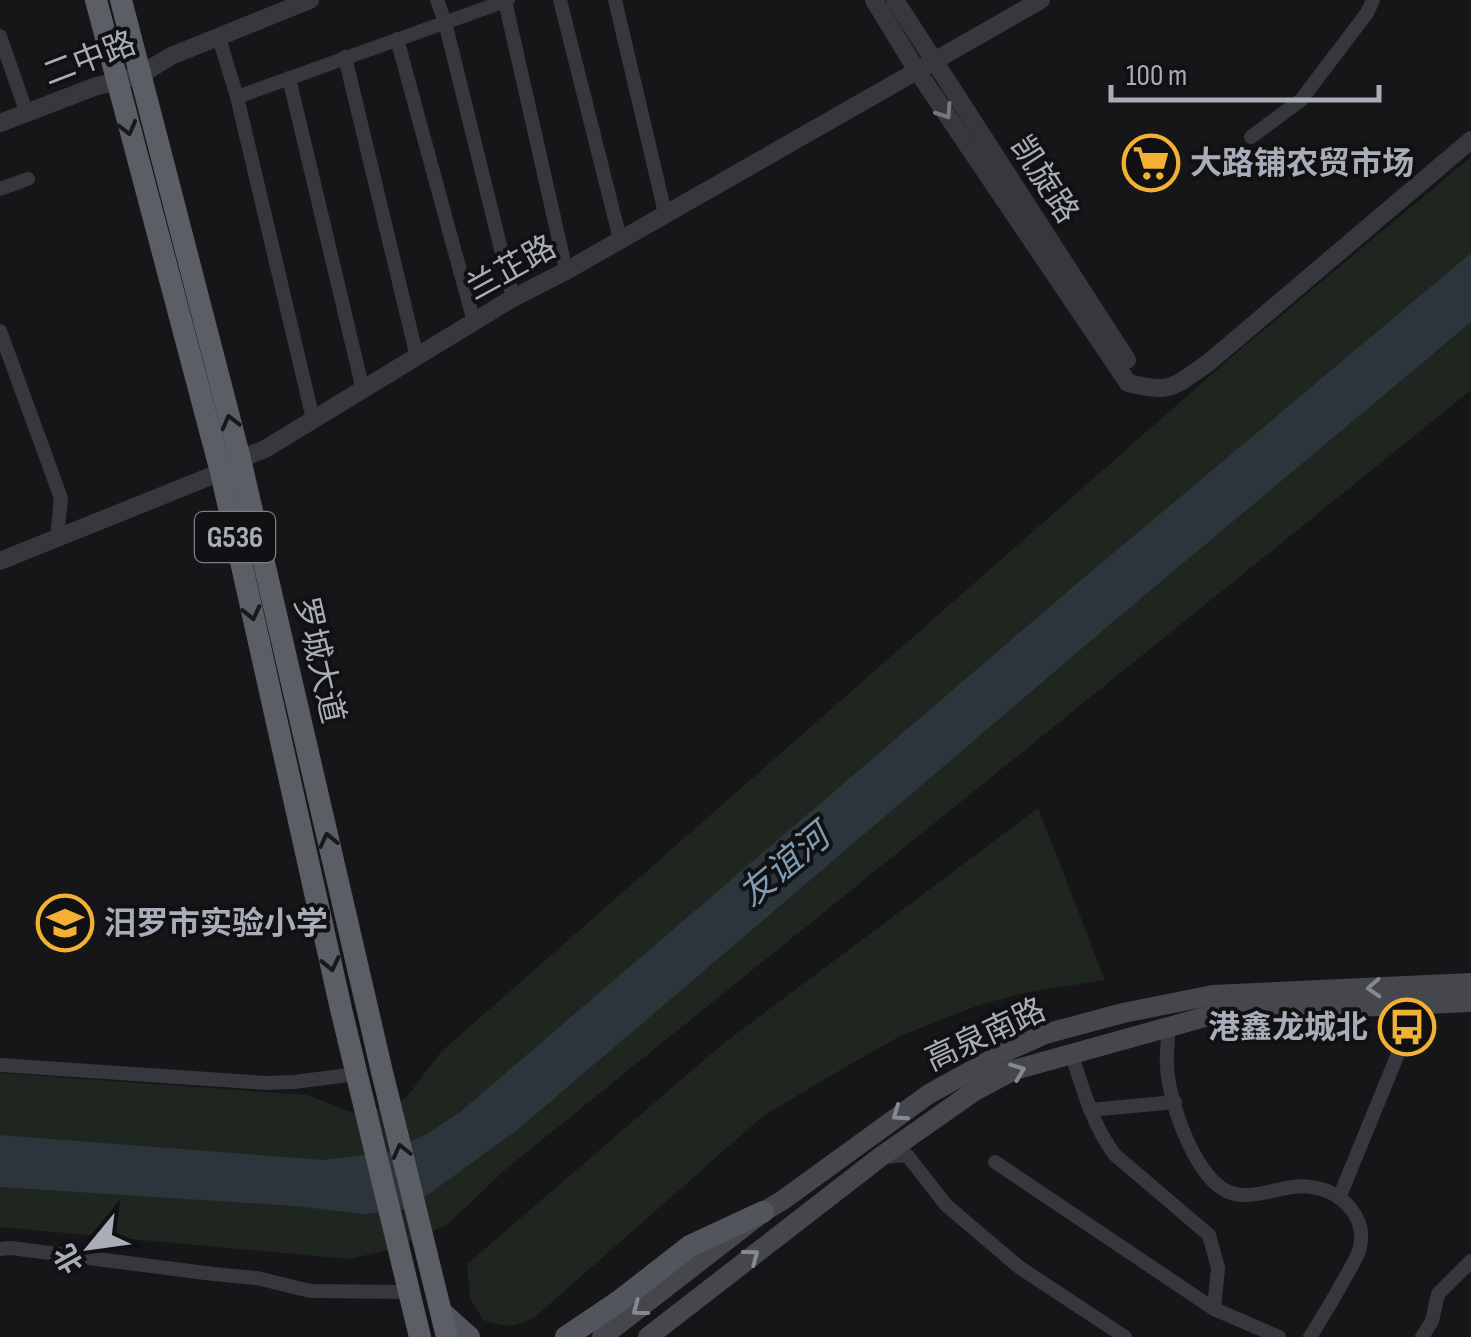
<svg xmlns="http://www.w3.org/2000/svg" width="1471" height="1337" font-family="'Sofia Sans Condensed','Noto Sans SC',sans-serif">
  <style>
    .green { fill: #1e261f }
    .water { fill: #2c353c }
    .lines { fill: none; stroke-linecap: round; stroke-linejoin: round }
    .minor { stroke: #37383d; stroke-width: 14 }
    .tertiary { stroke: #37383d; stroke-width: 18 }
    .secondary { stroke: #45474d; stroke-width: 20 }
    .primary { stroke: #53555c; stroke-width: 22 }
    .trunk { stroke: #5b5e65; stroke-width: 22 }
    .oneway { stroke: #757881 }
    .oneway2 { stroke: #18191b }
    .oneway3 { stroke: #858993 }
    .labels { text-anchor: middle; stroke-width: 8; stroke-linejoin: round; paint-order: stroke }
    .shield { fill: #111113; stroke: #7b7e86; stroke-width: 2.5 }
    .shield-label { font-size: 30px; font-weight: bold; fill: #a8adb8 }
    .street-label { font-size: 32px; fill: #a8adb8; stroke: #111113 }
    .poi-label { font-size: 32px; font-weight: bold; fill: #a8adb8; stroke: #111113; text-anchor: start }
    .water-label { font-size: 35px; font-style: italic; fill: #7f9bb3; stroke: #111113 }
  </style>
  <rect width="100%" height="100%" fill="#161618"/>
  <g class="green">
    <path d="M 1471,157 L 1471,390 L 507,1168 L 447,1225 L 389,1250 L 350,1259 L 0,1227 L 0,1073 L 307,1095 L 354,1113 L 378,1108 L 406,1098 L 441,1052 L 1236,353 Z"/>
    <path d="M 1038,808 L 1105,980 L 1029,992 L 982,1004 L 900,1036 L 830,1076 L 763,1116 L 535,1317 C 513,1329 506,1327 483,1320 L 470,1298 L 467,1264 L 724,1043 Z"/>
  </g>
  <path class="water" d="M 1471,253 L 1471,322 L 1114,621 L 516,1131 L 408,1209 L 363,1214 L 295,1206 L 0,1187 L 0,1135 L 323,1160 L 388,1152 L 425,1135 L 460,1112 L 1067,592 Z"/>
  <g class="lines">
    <g class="minor">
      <path d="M 437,0 L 445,22 L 513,298"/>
      <path d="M 560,0 L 620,239"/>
      <path d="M 615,0 L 665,213"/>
      <path d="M 505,1 L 566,271"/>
      <path d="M 0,36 L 27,114"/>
      <path d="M 219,38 L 237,97 L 313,419"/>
      <path d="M 397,39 L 474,322"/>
      <path d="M 345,57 L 417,357"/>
      <path d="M 289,78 L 363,390"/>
      <path d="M 237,97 L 508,0"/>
      <path d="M 1251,137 L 1301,100 L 1367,13 L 1373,0"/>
      <path d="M 0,189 L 28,179"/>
      <path d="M 0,331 L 61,498 L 57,538"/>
      <path d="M 1169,1027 C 1168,1040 1166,1053 1167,1066 C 1168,1100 1197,1187 1235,1194 C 1260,1199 1286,1183 1311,1187 C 1342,1191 1369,1218 1359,1251 C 1357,1257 1352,1265 1349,1271 C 1337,1293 1324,1315 1310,1337"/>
      <path d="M 1071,1053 C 1083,1088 1092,1125 1115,1155 L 1209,1235 L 1218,1268 L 1214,1309"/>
      <path d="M 0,1065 L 266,1083 L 294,1082 L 356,1074"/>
      <path d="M 1090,1110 L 1175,1102"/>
      <path d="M 884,1157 L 907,1155 L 946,1205 L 1019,1267 L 1125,1337"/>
      <path d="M 995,1162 L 1214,1309 L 1279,1337"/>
      <path d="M 1339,1198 L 1418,1005"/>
      <path d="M 0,1249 L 11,1248 L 213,1274 L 257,1278 L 310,1291 L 409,1292"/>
      <path d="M 1422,1337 L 1432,1321 L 1438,1294 L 1471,1261"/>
    </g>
    <g class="tertiary">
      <path d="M 874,0 L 916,69 L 1128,383 C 1172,394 1173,387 1208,363 L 1471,140"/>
      <path d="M 895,0 L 1127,360"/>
      <path d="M 0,123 L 94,87 L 140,75 L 171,56 L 310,0"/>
      <path d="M 0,561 L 221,472 L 240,459 L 265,449 L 513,298 L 566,271 L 1041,0"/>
    </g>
    <g class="secondary">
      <path d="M 602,1337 L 763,1212 L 783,1200 L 929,1094 L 1007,1051 L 1045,1034 L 1123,1013 L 1213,995 L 1471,983"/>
      <path d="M 648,1337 L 879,1158 L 973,1092 L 1014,1070 L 1219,1013 L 1471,1002"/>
    </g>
    <g class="primary">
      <path d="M 441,1312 L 469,1337"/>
      <path d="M 566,1337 L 618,1302 L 690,1246 L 763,1212"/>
    </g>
    <g class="trunk">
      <path d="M 96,0 L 221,472 L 341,1009 L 420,1337"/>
      <path d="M 121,0 L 240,459 L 382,1072 L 447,1337"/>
    </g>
  </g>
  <defs><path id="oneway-chevron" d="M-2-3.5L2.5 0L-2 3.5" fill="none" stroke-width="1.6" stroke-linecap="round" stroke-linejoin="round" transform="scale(2.5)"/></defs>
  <use class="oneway" href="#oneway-chevron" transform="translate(945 112) rotate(56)"/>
  <g class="oneway2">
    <use href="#oneway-chevron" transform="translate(128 128) rotate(75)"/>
    <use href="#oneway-chevron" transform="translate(230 422) rotate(-105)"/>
    <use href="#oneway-chevron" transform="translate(252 613) rotate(77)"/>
    <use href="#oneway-chevron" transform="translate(328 840) rotate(-103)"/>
    <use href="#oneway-chevron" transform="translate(331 964) rotate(77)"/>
    <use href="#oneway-chevron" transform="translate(401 1151) rotate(-104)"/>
  </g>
  <g class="oneway3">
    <use href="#oneway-chevron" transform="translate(1374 988) rotate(177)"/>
    <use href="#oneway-chevron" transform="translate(1018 1071) rotate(-21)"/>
    <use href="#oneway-chevron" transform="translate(899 1114) rotate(145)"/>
    <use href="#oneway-chevron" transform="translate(752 1256) rotate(-37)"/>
    <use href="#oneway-chevron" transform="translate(639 1309) rotate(143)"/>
  </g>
  <defs>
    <g id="supermarket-ring" transform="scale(2.875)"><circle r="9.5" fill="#111113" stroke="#f2b134" stroke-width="1.5"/><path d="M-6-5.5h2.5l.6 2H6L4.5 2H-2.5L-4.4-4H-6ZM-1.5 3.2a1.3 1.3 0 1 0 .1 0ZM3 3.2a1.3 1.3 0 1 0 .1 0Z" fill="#f2b134"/></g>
    <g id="school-ring" transform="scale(2.875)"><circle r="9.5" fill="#111113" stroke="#f2b134" stroke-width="1.5"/><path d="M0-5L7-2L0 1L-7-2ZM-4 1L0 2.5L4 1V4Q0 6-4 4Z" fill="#f2b134"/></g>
    <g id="bus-ring" transform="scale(2.875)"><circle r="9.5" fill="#111113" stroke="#f2b134" stroke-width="1.5"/><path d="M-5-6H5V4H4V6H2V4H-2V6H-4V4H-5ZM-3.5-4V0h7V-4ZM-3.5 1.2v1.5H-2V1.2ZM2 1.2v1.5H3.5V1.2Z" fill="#f2b134"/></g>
  </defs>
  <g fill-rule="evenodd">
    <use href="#supermarket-ring" x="1151" y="163"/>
    <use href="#school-ring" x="65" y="923"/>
    <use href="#bus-ring" x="1407" y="1027"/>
  </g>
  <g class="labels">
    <rect class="shield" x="195" y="512" width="80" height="50" rx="8"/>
    <g class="shield-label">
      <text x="235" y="547">G536</text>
    </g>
    <g class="street-label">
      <text transform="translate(89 58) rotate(-21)" y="11">二中路</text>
      <text transform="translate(1045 179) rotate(57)" y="11">凯旋路</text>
      <text transform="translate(511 267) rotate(-29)" y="11">兰芷路</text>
      <text transform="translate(320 660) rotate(77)" y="11">罗城大道</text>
      <text transform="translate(985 1034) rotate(-25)" y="11">高泉南路</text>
    </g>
    <g class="poi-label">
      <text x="1190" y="174">大路铺农贸市场</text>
      <text x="104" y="934">汨罗市实验小学</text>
      <text x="1368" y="1038" text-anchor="end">港鑫龙城北</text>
    </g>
    <g class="water-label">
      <text transform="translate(784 865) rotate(-40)" y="12">友谊河</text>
    </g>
  </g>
  <g transform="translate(90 1247) rotate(241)" stroke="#111113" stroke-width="8" paint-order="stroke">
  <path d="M0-8L18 38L0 25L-18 38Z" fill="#a8adb8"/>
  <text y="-15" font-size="28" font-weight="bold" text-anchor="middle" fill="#a8adb8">北</text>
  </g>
  <path d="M1111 85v15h268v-15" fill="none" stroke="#a8adb8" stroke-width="5"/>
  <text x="1126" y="85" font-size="30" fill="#a8adb8" stroke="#111113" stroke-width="8" paint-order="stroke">100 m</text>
</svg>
